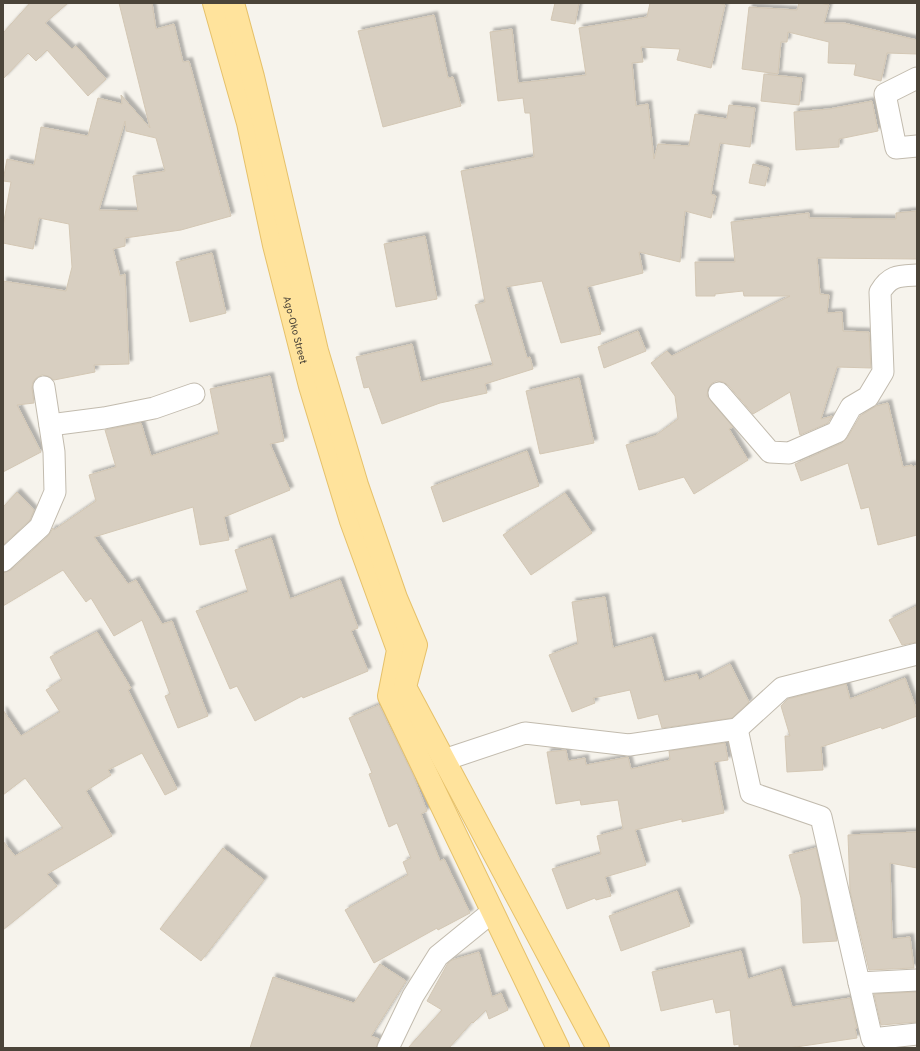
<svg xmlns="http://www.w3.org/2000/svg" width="920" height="1051" font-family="Overpass,sans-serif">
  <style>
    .building { fill: #d8cfc1; stroke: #d3c7b4; fill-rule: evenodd; filter: url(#shadow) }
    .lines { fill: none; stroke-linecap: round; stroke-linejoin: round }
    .minor-casing { stroke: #c2bbae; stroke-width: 23 }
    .primary-casing { stroke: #e6c16a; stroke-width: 24 }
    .minor { stroke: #fff; stroke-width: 21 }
    .primary { stroke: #ffe39c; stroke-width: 22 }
    .labels { text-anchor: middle; stroke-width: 3; stroke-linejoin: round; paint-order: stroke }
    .street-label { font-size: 10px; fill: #4b4439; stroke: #fff }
  </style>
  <defs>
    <filter id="shadow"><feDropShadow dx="3.5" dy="-3.5" stdDeviation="1" flood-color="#0004"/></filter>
  </defs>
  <rect width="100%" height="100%" fill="#f6f3ec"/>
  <g class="building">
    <path d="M 30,3 L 68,3 L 45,23 L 72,49 L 76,46 L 106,79 L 88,96 L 47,50 L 36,61 L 28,53 L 3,79 L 3,33 Z"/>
    <path d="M 119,3 L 152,3 L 156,29 L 174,24 L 183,62 L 189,61 L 231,216 L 181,230 L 125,238 L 125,246 L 113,249 L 120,276 L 125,274 L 129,364 L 94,365 L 95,372 L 54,380 L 48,376 L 42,375 L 36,378 L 33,382 L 32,388 L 34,403 L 17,405 L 41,452 L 3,472 L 3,281 L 66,291 L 72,267 L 69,224 L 39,218 L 33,249 L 3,243 L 3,226 L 11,182 L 3,181 L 7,159 L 34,165 L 41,127 L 88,136 L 98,98 L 122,104 L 121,95 L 150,128 ZM 125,121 L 126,131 L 156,138 L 165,171 L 133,176 L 138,211 L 99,210 Z"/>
    <path d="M 555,3 L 579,3 L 575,24 L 551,20 Z"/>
    <path d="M 650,3 L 718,3 L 725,5 L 711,68 L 677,60 L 680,49 L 641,47 L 643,62 L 632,63 L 636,106 L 648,104 L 654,159 L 658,144 L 689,146 L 695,114 L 727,119 L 729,105 L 755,108 L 750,147 L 720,143 L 711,194 L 716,196 L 711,218 L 685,211 L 680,262 L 639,252 L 643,273 L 587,287 L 601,334 L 561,343 L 542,281 L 506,287 L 527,358 L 530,357 L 533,369 L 485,384 L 487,393 L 440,403 L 382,424 L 369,387 L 364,388 L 356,357 L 412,344 L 421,382 L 493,365 L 475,305 L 485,302 L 461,171 L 534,157 L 530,113 L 525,113 L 523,98 L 498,101 L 490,32 L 512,29 L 518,83 L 586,75 L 579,28 L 647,17 Z"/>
    <path d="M 799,3 L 820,3 L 829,5 L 824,23 L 844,23 L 917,40 L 917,54 L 887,53 L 881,81 L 854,75 L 856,64 L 828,63 L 829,42 L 788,32 L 787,42 L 781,42 L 778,74 L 742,69 L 749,7 L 797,10 Z"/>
    <path d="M 434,15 L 448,78 L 453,77 L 461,106 L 383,127 L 358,31 Z"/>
    <path d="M 764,74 L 802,78 L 799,105 L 761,101 Z"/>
    <path d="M 872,101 L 878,131 L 839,139 L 839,147 L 796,150 L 794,112 L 829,109 Z"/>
    <path d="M 753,164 L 769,168 L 765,186 L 749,183 Z"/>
    <path d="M 916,211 L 917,259 L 817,258 L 820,294 L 829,295 L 827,313 L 842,312 L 843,331 L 869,332 L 871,368 L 837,367 L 821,419 L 832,416 L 828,423 L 800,435 L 790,392 L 753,414 L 728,385 L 723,382 L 716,381 L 711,384 L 708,389 L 707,396 L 733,427 L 729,429 L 748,460 L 694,494 L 684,477 L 639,490 L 626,445 L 655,436 L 678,419 L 675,396 L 651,363 L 667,351 L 672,356 L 790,296 L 744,296 L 743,291 L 715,294 L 715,296 L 696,296 L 695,262 L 735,262 L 731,222 L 809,213 L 809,218 L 896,219 L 896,213 Z"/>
    <path d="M 425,236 L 437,299 L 396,307 L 384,244 Z"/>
    <path d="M 212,253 L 226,313 L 190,322 L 176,262 Z"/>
    <path d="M 638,331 L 646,351 L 604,368 L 598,347 Z"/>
    <path d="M 270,376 L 284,441 L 270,444 L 290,490 L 224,517 L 229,540 L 200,545 L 193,507 L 94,537 L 128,584 L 136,580 L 162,624 L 172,621 L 208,716 L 178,728 L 165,696 L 170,694 L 142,620 L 114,636 L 91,598 L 86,602 L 63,570 L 3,606 L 3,573 L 11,570 L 48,536 L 53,528 L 54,530 L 96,501 L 89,475 L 116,467 L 105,430 L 141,423 L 151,456 L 219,434 L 210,389 Z"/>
    <path d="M 579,378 L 594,443 L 540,454 L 526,391 Z"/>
    <path d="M 888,403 L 903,467 L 912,465 L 913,467 L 917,465 L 917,535 L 878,545 L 869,507 L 861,509 L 848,463 L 801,481 L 795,464 L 842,443 L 847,438 L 860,416 L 876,406 Z"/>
    <path d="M 527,451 L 539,486 L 443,522 L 431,487 Z"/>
    <path d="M 17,492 L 34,510 L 30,520 L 3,545 L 3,507 Z"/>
    <path d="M 565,493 L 592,533 L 531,575 L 503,535 Z"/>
    <path d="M 271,538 L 290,599 L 340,580 L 358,628 L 351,631 L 368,671 L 303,698 L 302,696 L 255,721 L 237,686 L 230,689 L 196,611 L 248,592 L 235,550 Z"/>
    <path d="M 605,597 L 613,648 L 652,637 L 664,682 L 697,674 L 699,680 L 730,664 L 749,702 L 732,718 L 662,728 L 658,714 L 638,719 L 630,690 L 593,698 L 595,703 L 572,712 L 549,655 L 578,644 L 572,602 Z"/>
    <path d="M 917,606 L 917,642 L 902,645 L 889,620 Z"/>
    <path d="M 97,632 L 131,688 L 128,690 L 177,789 L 165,795 L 142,753 L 108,770 L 111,775 L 86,791 L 112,836 L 47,874 L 57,886 L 3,930 L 3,841 L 15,856 L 63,828 L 25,778 L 3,795 L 3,710 L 21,736 L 60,712 L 46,690 L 62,680 L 50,657 Z"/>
    <path d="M 905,678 L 917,711 L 917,716 L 882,729 L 881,727 L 821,747 L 823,770 L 787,772 L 785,736 L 790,736 L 781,706 L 788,699 L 846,684 L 850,699 Z"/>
    <path d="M 379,705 L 413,775 L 427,811 L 421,814 L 440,861 L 444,859 L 470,913 L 438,930 L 437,928 L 374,963 L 345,910 L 408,875 L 403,862 L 411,858 L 397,823 L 389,827 L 369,774 L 372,773 L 349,718 Z"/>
    <path d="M 725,743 L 728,760 L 714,762 L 724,813 L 682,822 L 682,819 L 635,830 L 646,865 L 605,877 L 611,896 L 596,900 L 595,898 L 567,909 L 552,869 L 601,854 L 597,836 L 623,829 L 618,800 L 581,805 L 580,800 L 556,804 L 547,752 L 566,750 L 568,761 L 585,758 L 586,765 L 628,757 L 631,769 L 670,760 L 669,751 Z"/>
    <path d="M 917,832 L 917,868 L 890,863 L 892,939 L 910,937 L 914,968 L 869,970 L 850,891 L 848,835 Z"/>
    <path d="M 223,848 L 264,880 L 201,961 L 160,929 Z"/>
    <path d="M 816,848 L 837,941 L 803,943 L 801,898 L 789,855 Z"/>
    <path d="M 677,891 L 690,926 L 621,951 L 609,916 Z"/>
    <path d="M 741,951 L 748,979 L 781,969 L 792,1007 L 850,998 L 857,1028 L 855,1028 L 857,1038 L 789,1048 L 739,1048 L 739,1044 L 734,1045 L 730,1010 L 716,1013 L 713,999 L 661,1011 L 652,972 Z"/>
    <path d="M 479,952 L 492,997 L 501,993 L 508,1010 L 489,1019 L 486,1010 L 473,1023 L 472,1022 L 449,1048 L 408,1048 L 442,1010 L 427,1001 L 448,963 L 452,960 Z"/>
    <path d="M 380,964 L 406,981 L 371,1036 L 379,1039 L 376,1048 L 250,1048 L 273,977 L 354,1003 Z"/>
    <path d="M 917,992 L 917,1022 L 881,1025 L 874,994 Z"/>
  </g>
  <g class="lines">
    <g class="minor-casing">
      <g id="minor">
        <path d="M 917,78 L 885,94 L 896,148 L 917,146"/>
        <path d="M 719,393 L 770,452 L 789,453 L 837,432 L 851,407 L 868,397 L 883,372 L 880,292 C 890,275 899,276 917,275"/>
        <path d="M 50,425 L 104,418 L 154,408 L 194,394"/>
        <path d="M 3,561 L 40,527 L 55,492 L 54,452 L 44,387"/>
        <path d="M 737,729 L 751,793 L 821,817 L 872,1039 L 917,1034"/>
        <path d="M 444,760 L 525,733 L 629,745 L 737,729 L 782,688 L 917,654"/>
        <path d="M 859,983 L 917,980"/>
        <path d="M 388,1048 L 413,996 L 438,956 L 492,912"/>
      </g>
    </g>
    <g class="primary-casing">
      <g id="primary">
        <path id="s1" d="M 214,3 L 248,123 L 274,245 L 310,386 L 351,521 L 398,650 L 389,696 L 558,1048"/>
        <path d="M 233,3 L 253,77 L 317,351 L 357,485 L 396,598 L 416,645 L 405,687 L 598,1048"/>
      </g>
    </g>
    <use href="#minor" class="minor"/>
    <use href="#primary" class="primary"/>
  </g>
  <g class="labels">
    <g class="street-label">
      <text dy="4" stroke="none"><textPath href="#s1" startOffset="337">Ago-Oko Street</textPath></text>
    </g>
  </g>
  <rect width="920" height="1051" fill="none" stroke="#4b4439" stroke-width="8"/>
</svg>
